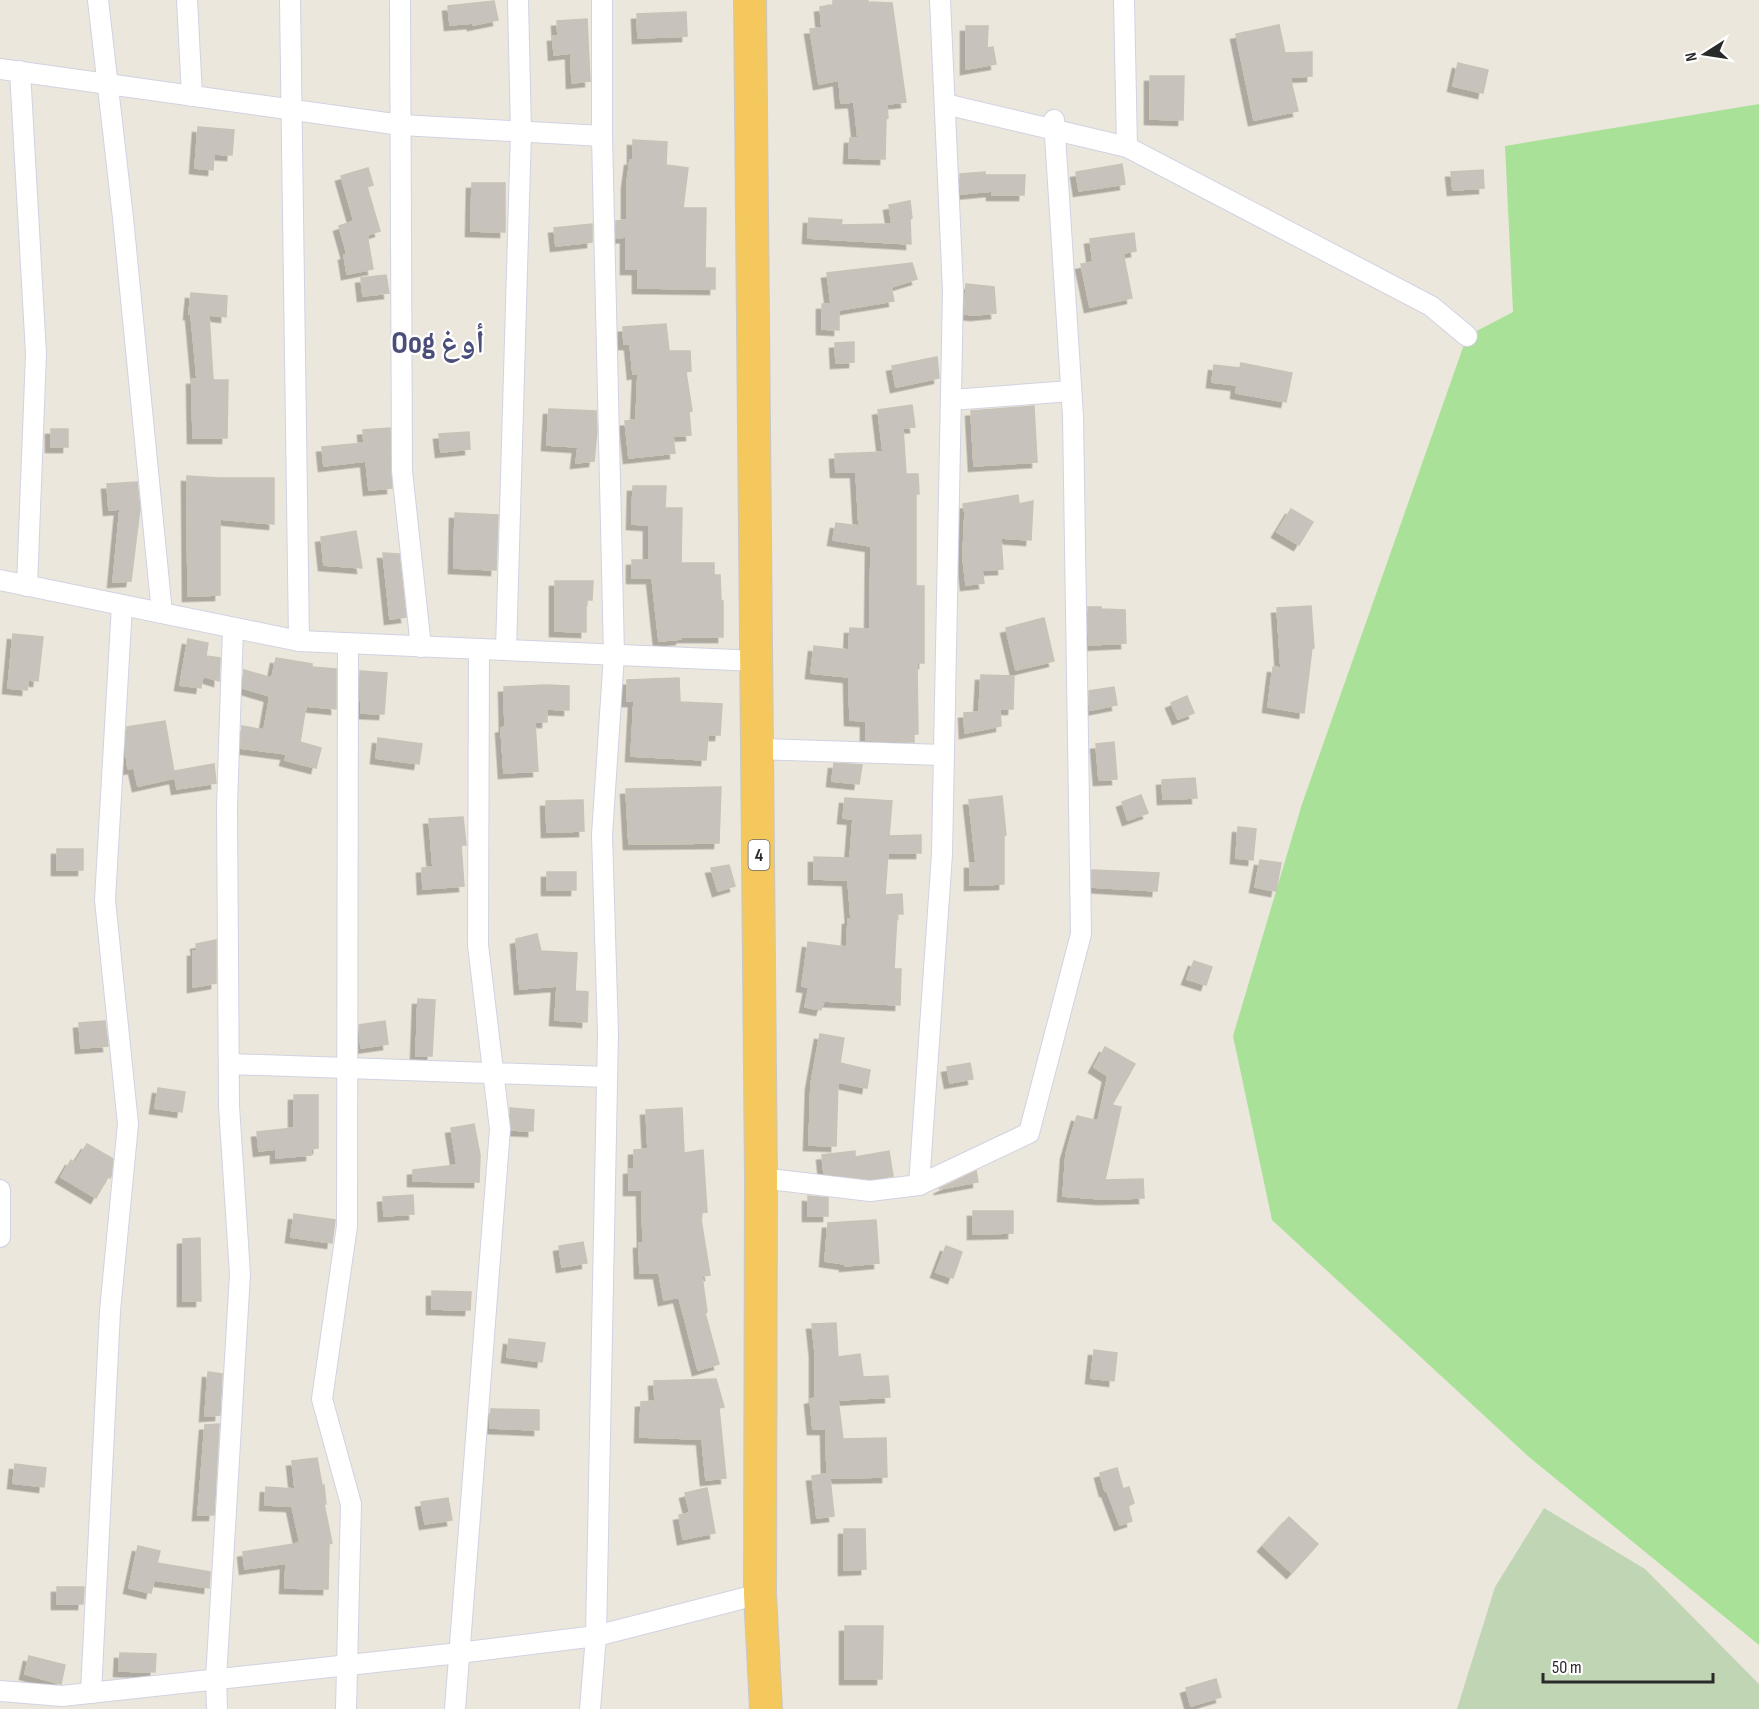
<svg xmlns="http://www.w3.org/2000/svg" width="1759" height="1709" font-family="'Sofia Sans Condensed','Noto Naskh Arabic',sans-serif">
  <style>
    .green { fill: #a9e199 }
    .cemetery { fill: #c0d5b3 }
    .building { fill: #c7c3bc; stroke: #c7c3b6; stroke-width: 1.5; filter: url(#shadow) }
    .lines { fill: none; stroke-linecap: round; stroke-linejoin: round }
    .minor-casing { stroke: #d1d2e2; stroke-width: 22 }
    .trunk-casing { stroke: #c8c8c8; stroke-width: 34 }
    .minor { stroke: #fff; stroke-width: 20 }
    .trunk { stroke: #f4c85c; stroke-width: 32 }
    .labels { text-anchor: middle; stroke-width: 4.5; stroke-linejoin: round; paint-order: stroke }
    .shield { fill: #fff; stroke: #6a6a6a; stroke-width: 1.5 }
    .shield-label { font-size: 18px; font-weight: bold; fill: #2a2a2a }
    .town-label { font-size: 32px; font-weight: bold; fill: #4b4e79; stroke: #fff }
  </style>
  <defs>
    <filter id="shadow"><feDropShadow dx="-5.5" dy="5.5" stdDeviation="0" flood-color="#0004"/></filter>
  </defs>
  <rect width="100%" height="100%" fill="#ece7dc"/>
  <path class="green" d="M 1759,104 L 1759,1645 L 1529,1457 L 1272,1220 L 1233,1036 L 1302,804 L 1467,336 L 1513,312 L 1505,146 Z"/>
  <path class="cemetery" d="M 1544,1508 L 1645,1569 L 1759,1684 L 1759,1709 L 1457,1709 L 1495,1587 Z"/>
  <g class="building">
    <path d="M 833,0 L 868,0 L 868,2 L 892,3 L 906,102 L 887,104 L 888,118 L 886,119 L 885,159 L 849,158 L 850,138 L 858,138 L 854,102 L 841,103 L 839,80 L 819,84 L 810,29 L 822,28 L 820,7 L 833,5 Z"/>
    <path d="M 494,1 L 498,20 L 473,25 L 473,23 L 450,25 L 448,6 Z"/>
    <path d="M 686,12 L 687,36 L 638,38 L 637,14 Z"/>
    <path d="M 587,19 L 590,81 L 572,83 L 571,53 L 554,55 L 553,36 L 558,36 L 557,21 Z"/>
    <path d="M 1279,25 L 1285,53 L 1312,52 L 1312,76 L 1290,77 L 1298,111 L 1254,120 L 1236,34 Z"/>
    <path d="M 966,26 L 988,26 L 987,48 L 993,47 L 996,64 L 966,69 Z"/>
    <path d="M 1458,63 L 1488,70 L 1483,93 L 1453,86 Z"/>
    <path d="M 1150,76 L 1184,76 L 1183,120 L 1150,119 Z"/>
    <path d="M 198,127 L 234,130 L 232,155 L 214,154 L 213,170 L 195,168 Z"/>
    <path d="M 633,140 L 667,142 L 666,165 L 688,168 L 683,208 L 706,208 L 705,268 L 715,268 L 715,289 L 638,288 L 638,269 L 626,269 L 626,237 L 616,238 L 616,221 L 627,220 L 627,183 L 630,160 L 633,160 Z"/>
    <path d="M 1122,164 L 1125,184 L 1079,191 L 1076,172 Z"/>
    <path d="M 368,168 L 373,185 L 367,187 L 380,231 L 367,235 L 373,269 L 347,274 L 344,255 L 347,254 L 339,226 L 354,221 L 341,176 Z"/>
    <path d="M 1483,170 L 1484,188 L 1453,190 L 1451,172 Z"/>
    <path d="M 985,172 L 985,175 L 1025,175 L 1024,195 L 992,195 L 992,191 L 961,194 L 960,174 Z"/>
    <path d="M 472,183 L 505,183 L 505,232 L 471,231 Z"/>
    <path d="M 910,201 L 912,218 L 910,219 L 911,244 L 808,238 L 809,218 L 842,220 L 841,225 L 892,224 L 889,205 Z"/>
    <path d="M 592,224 L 592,242 L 556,246 L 554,228 Z"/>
    <path d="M 1134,233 L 1136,251 L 1123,253 L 1132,298 L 1090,307 L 1081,264 L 1093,262 L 1090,239 Z"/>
    <path d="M 912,263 L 917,279 L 891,287 L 894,301 L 839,310 L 839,330 L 822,329 L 822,304 L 831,304 L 827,273 Z"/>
    <path d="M 386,275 L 389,293 L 363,296 L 361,278 Z"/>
    <path d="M 966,284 L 994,287 L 996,313 L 976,315 L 965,314 Z"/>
    <path d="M 191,293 L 227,296 L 226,317 L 209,315 L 213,380 L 228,380 L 227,438 L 193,438 L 192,379 L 197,379 L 191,314 L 189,314 Z"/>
    <path d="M 666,324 L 669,351 L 690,351 L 691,371 L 686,372 L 692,411 L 689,412 L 691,435 L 673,436 L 675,453 L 629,458 L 625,421 L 636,420 L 638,373 L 633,374 L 630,344 L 624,344 L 623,327 Z"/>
    <path d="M 854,342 L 854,362 L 836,363 L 835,343 Z"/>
    <path d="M 937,357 L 939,378 L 896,387 L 892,366 Z"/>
    <path d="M 1241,363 L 1292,373 L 1286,402 L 1236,393 L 1237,385 L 1212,382 L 1214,365 L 1240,368 Z"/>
    <path d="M 912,405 L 915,427 L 903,428 L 906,474 L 918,474 L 919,494 L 916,494 L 916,586 L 924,586 L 924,663 L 917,663 L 918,734 L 914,734 L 914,742 L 866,740 L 866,721 L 850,720 L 849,677 L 811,673 L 814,646 L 849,650 L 850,628 L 870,629 L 871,546 L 833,540 L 836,523 L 859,526 L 856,472 L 836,472 L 835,454 L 883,452 L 878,410 Z"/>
    <path d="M 1034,406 L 1037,462 L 974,466 L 971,411 Z"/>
    <path d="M 549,409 L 596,411 L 597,430 L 594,461 L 576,463 L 578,447 L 547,445 Z"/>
    <path d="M 390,428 L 392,488 L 369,490 L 366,461 L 324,466 L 322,447 L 364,443 L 363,430 Z"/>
    <rect x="51" y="429" width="17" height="18"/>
    <path d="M 469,432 L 470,449 L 441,452 L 439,434 Z"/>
    <path d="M 187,476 L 219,478 L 274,478 L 274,524 L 220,519 L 220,595 L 188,596 Z"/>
    <path d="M 137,482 L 140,508 L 131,581 L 113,582 L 120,509 L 109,510 L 107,484 Z"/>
    <path d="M 633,486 L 666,486 L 665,508 L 682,508 L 681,563 L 714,563 L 714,575 L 720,575 L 721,601 L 723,601 L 723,637 L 681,637 L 681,639 L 659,641 L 652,578 L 632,578 L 632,560 L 649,560 L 649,525 L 632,524 Z"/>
    <path d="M 1018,495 L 1019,504 L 1033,501 L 1031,540 L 1001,538 L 1003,569 L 982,570 L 984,583 L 966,585 L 963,557 L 965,513 L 963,504 Z"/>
    <path d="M 1291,509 L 1313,522 L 1299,545 L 1277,532 Z"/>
    <path d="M 455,513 L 498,515 L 496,570 L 454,568 Z"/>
    <path d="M 356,531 L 362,568 L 324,565 L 321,537 Z"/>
    <path d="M 383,553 L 399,554 L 406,617 L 390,619 Z"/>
    <path d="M 555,581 L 593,581 L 592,600 L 586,600 L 586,632 L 555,631 Z"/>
    <path d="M 1311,606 L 1314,648 L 1312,648 L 1304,713 L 1268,707 L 1273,667 L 1281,668 L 1277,608 Z"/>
    <path d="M 1088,607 L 1101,607 L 1101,609 L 1125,610 L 1126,643 L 1089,645 Z"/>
    <path d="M 1044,618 L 1054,661 L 1016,670 L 1006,628 Z"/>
    <path d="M 13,634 L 43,637 L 38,681 L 28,680 L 27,690 L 8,688 Z"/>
    <path d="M 188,639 L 208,643 L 206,656 L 220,658 L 219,681 L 203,676 L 201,688 L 180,685 Z"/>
    <path d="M 276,658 L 312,664 L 312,667 L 336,669 L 336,709 L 306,706 L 300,742 L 321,748 L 316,768 L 285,760 L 287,754 L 241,748 L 242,726 L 264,730 L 270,696 L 243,688 L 244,670 L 272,678 Z"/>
    <path d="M 360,671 L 387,673 L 384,714 L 361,713 Z"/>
    <path d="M 981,675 L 1014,676 L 1013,709 L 1000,709 L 1001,726 L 965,733 L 964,713 L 979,712 Z"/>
    <path d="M 679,678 L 680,702 L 722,704 L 720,735 L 708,735 L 706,760 L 631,756 L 634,701 L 627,701 L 627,680 Z"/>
    <path d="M 546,685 L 569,686 L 569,710 L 547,709 L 547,722 L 535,722 L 538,771 L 504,773 L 501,728 L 505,727 L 504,687 Z"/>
    <path d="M 1114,687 L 1117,705 L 1090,710 L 1089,691 Z"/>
    <path d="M 1187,696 L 1194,713 L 1178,719 L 1171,703 Z"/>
    <path d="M 165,721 L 175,778 L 138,786 L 134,768 L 128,769 L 126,753 L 127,727 Z"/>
    <path d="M 378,738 L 422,744 L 419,764 L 376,758 Z"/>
    <path d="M 1114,742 L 1117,779 L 1099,780 L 1096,744 Z"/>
    <path d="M 834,763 L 862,765 L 859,784 L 832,781 Z"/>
    <path d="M 214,764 L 216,783 L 177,789 L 174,771 Z"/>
    <path d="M 1195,778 L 1197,798 L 1163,799 L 1162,780 Z"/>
    <path d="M 721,787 L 719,843 L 629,844 L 626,789 Z"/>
    <path d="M 1141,795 L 1148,813 L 1128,820 L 1122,802 Z"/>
    <path d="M 1002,796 L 1006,835 L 1004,835 L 1004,884 L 970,885 L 970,863 L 976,863 L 969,800 Z"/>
    <path d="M 845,798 L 892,801 L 889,836 L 921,835 L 921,853 L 888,853 L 885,895 L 902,894 L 903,914 L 897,914 L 894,969 L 901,969 L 900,1005 L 824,1001 L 821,1010 L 805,1007 L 809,987 L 802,986 L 808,942 L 846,947 L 847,945 L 848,919 L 851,919 L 848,880 L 814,879 L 814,857 L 850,858 L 853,819 L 843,818 Z"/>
    <path d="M 583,800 L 584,831 L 547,832 L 546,801 Z"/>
    <path d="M 463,817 L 466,845 L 461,845 L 464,886 L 423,889 L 422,868 L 433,867 L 429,819 Z"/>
    <path d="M 1238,827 L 1256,829 L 1253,860 L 1236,858 Z"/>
    <rect x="57" y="849" width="26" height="21"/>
    <path d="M 1260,860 L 1281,863 L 1276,891 L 1255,887 Z"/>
    <path d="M 729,865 L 735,886 L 718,891 L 711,868 Z"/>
    <path d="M 1092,870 L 1159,873 L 1157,891 L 1092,887 Z"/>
    <rect x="547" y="872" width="29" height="18"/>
    <path d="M 537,934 L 541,951 L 577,953 L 575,991 L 588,992 L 587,1022 L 555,1020 L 557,986 L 520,989 L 516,939 Z"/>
    <path d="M 216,940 L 216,983 L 193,987 L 193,951 L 197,951 L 196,944 Z"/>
    <path d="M 1194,961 L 1212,967 L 1206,985 L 1187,979 Z"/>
    <path d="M 418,999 L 435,1000 L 432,1056 L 416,1056 Z"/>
    <path d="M 105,1021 L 108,1046 L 81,1048 L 79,1023 Z"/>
    <path d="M 385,1021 L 388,1044 L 361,1048 L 359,1025 Z"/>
    <path d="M 820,1034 L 844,1038 L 840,1063 L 870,1070 L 867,1088 L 838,1082 L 836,1146 L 809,1145 L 811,1084 Z"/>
    <path d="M 1105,1047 L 1135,1064 L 1112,1105 L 1121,1107 L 1105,1180 L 1143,1179 L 1144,1198 L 1103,1199 L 1063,1196 L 1066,1154 L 1077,1116 L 1098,1121 L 1108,1076 L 1094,1067 Z"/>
    <path d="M 970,1063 L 973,1079 L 950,1083 L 947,1067 Z"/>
    <path d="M 158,1088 L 185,1092 L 182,1112 L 155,1108 Z"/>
    <path d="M 294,1095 L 318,1095 L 318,1148 L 311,1149 L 311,1155 L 276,1158 L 276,1149 L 259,1151 L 257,1132 L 294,1128 Z"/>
    <path d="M 510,1108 L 534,1110 L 533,1131 L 512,1130 Z"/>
    <path d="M 682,1108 L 684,1153 L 703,1150 L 707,1212 L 700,1213 L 710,1275 L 702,1276 L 707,1312 L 705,1313 L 719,1364 L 698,1370 L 679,1297 L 664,1300 L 659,1273 L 640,1273 L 639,1243 L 643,1243 L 642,1190 L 629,1190 L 629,1169 L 634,1169 L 634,1150 L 648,1149 L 646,1110 Z"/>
    <path d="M 474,1124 L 480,1155 L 479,1182 L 413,1181 L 413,1170 L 457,1165 L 451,1128 Z"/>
    <path d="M 87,1144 L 113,1159 L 111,1176 L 110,1178 L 108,1177 L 96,1198 L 61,1177 L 71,1160 L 75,1163 Z"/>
    <path d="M 855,1151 L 855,1157 L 889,1151 L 893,1176 L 870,1179 L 824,1173 L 822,1155 Z"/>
    <path d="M 976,1171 L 978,1182 L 939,1189 Z"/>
    <path d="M 413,1195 L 414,1214 L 384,1216 L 383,1197 Z"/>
    <path d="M 808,1196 L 828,1198 L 828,1216 L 808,1216 Z"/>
    <path d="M 973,1211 L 1013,1211 L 1013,1233 L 973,1234 Z"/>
    <path d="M 294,1214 L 335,1220 L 332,1243 L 291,1237 Z"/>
    <path d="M 876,1220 L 879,1263 L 845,1266 L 845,1264 L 825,1261 L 828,1223 Z"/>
    <path d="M 200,1238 L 201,1301 L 183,1301 L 183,1239 Z"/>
    <path d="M 583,1242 L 587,1263 L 562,1267 L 559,1246 Z"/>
    <path d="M 946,1246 L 962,1252 L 953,1278 L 936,1272 Z"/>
    <path d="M 432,1291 L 471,1292 L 470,1310 L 432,1309 Z"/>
    <path d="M 836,1323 L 838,1357 L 860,1354 L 863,1377 L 888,1376 L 890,1397 L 838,1400 L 843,1439 L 886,1438 L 887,1477 L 830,1478 L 834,1516 L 817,1518 L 812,1476 L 827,1474 L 826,1429 L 813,1429 L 810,1399 L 815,1398 L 815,1352 L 812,1324 Z"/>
    <path d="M 509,1339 L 545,1343 L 542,1362 L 507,1357 Z"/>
    <path d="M 1094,1350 L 1117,1353 L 1114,1381 L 1091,1378 Z"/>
    <path d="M 208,1372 L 222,1374 L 220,1415 L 205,1416 Z"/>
    <path d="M 716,1379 L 724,1407 L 719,1408 L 726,1478 L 706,1480 L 702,1439 L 640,1437 L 641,1402 L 655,1401 L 654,1381 Z"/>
    <path d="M 491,1409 L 539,1410 L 539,1430 L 490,1428 Z"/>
    <path d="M 219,1424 L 214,1515 L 198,1515 L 205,1425 Z"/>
    <path d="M 317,1458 L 322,1485 L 324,1485 L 326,1504 L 324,1504 L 332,1543 L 329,1544 L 328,1589 L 285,1588 L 286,1563 L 245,1569 L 243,1552 L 300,1543 L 292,1506 L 265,1505 L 266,1487 L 295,1489 L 292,1461 Z"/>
    <path d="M 15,1464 L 46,1468 L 44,1487 L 13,1483 Z"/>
    <path d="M 1117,1468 L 1123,1489 L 1129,1487 L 1134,1503 L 1128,1506 L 1132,1521 L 1120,1525 L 1107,1491 L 1105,1491 L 1100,1473 Z"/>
    <path d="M 707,1488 L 715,1533 L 683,1539 L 679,1515 L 690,1513 L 685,1493 Z"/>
    <path d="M 448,1498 L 452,1520 L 425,1524 L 421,1502 Z"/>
    <path d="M 1289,1517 L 1318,1544 L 1292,1573 L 1263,1546 Z"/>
    <path d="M 844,1529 L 865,1529 L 866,1569 L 844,1570 Z"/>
    <path d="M 138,1546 L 160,1551 L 157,1563 L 210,1572 L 209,1588 L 154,1580 L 151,1593 L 129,1588 Z"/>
    <path d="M 57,1587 L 84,1587 L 83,1604 L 57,1604 Z"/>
    <path d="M 845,1626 L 883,1626 L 882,1679 L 845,1679 Z"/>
    <path d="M 120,1653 L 156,1654 L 155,1672 L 119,1671 Z"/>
    <path d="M 29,1656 L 65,1665 L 61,1684 L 25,1674 Z"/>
    <path d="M 1216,1679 L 1221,1697 L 1191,1706 L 1186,1688 Z"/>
  </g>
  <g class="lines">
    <g class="minor-casing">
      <g id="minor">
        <path d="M 98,0 L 123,218 L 162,613"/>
        <path d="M 187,0 L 192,96"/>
        <path d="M 290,0 L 299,641"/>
        <path d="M 400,0 L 402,471 L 421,647"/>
        <path d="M 1124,0 L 1127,147"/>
        <path d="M 0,69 L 401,125 L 602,136"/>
        <path d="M 20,71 L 36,354 L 27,586"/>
        <path d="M 945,104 L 1127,147 L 1431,306 L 1467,336"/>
        <path d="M 951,400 L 1071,391"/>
        <path d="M 0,580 L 299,641 L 757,661"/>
        <path d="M 506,650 L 521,132 L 518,0"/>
        <path d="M 758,749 L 943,755"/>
        <path d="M 229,1064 L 607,1077"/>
        <path d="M 761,1178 L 870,1191 L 919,1185 L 942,854 L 953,291 L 940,0"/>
        <path d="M 919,1185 L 1029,1133 L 1081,934 L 1073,416 L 1054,120"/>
        <path d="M 0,1190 L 0,1237"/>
        <path d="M 0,1691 L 62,1696 L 459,1653 L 596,1636 L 760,1594"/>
        <path d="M 91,1693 L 110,1311 L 128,1124 L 105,900 L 122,605"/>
        <path d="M 217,1709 L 216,1679 L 240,1274 L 229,1106 L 227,806 L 233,628"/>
        <path d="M 346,1709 L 351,1504 L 322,1399 L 347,1226 L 348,644"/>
        <path d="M 455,1709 L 500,1129 L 478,945 L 479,649"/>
        <path d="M 590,1709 L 596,1636 L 608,1033 L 602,835 L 614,655 L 602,136 L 602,0"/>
      </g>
    </g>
    <g class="trunk-casing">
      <path id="trunk" d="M 750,0 L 761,1178 L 760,1594 L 766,1709"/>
    </g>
    <use href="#minor" class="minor"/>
    <use href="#trunk" class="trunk"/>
  </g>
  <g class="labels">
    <rect class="shield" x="748.5" y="840" width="21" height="30" rx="4.5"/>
    <g class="shield-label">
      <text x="759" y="861">4</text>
    </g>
    <g class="town-label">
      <text x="438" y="353">Oog أوغ</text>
    </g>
  </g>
  <g transform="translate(1705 54) rotate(258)" stroke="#ffffff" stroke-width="4.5" paint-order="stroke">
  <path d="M0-4.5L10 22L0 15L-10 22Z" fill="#2a2a2a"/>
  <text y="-9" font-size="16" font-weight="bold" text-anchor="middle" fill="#2a2a2a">N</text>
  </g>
  <path d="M1543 1673v9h170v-9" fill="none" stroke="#2a2a2a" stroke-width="3"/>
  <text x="1552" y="1673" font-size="18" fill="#2a2a2a" stroke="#ffffff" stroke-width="4.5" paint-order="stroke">50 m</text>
</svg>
